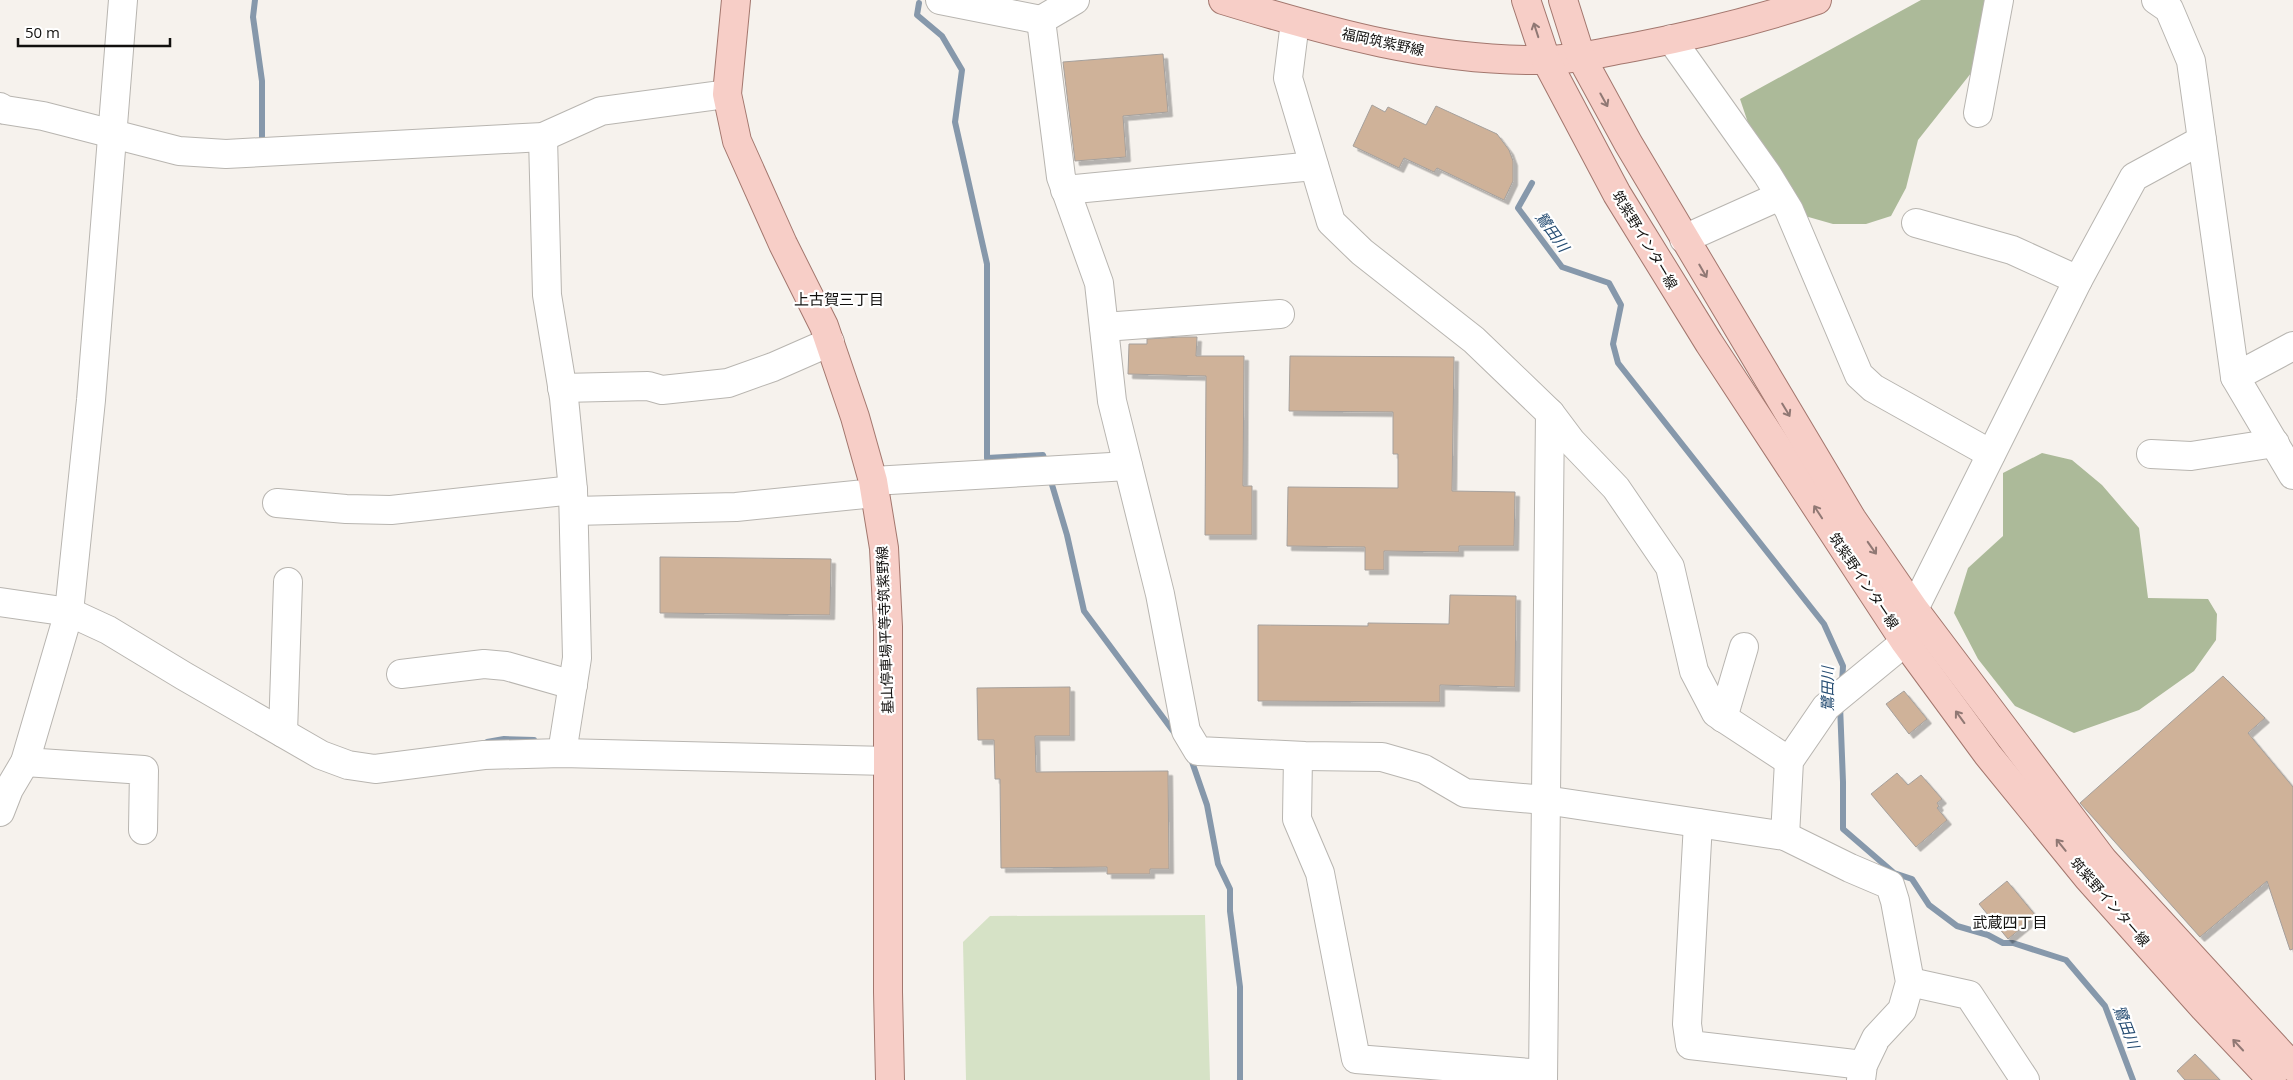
<svg xmlns="http://www.w3.org/2000/svg" width="2293" height="1080" font-family="'Open Sans','Noto Sans JP',sans-serif">
  <style>
    .green { fill: #d6e2c6 }
    .forest { fill: #acba99 }
    .lines { fill: none; stroke-linecap: round; stroke-linejoin: round }
    .stream { stroke: #8698ab; stroke-width: 6 }
    .building { fill: #cfb299; stroke: #a5a09c; filter: url(#shadow) }
    .minor-casing { stroke: #b8b5b0; stroke-width: 30 }
    .major-casing { stroke: #a3776e; stroke-width: 30 }
    .minor { stroke: #fff; stroke-width: 28 }
    .major { stroke: #f7cec7; stroke-width: 28 }
    .oneway { stroke: #907874 }
    .labels { text-anchor: middle; stroke-width: 4.5; stroke-linejoin: round; paint-order: stroke }
    .street-label { font-size: 14px; fill: #11100e; stroke: #fff }
    .water-label { font-size: 15px; font-style: italic; fill: #254c72; stroke: #fff }
    .neighbourhood-label { font-size: 15px; fill: #11100e; stroke: #fff }
  </style>
  <defs>
    <filter id="shadow"><feDropShadow dx="4.5" dy="4.5" stdDeviation="0" flood-color="#0004"/></filter>
  </defs>
  <rect width="100%" height="100%" fill="#f6f2ed"/>
  <path class="green" d="M 1205,915 L 1210,1080 L 966,1080 L 963,942 L 990,916 Z"/>
  <g class="forest">
    <path d="M 1921,0 L 2011,0 L 1983,58 L 1918,140 L 1906,188 L 1891,216 L 1866,224 L 1833,224 L 1805,216 L 1771,191 L 1740,99 Z"/>
    <path d="M 2042,453 L 2072,460 L 2102,485 L 2139,528 L 2148,598 L 2208,599 L 2217,614 L 2216,640 L 2194,671 L 2139,710 L 2074,733 L 2015,706 L 1978,659 L 1954,613 L 1968,568 L 2003,536 L 2003,473 Z"/>
  </g>
  <g class="lines">
    <g class="stream">
      <path d="M 255,0 L 253,17 L 262,81 L 262,145"/>
      <path d="M 919,3 L 917,15 L 942,36 L 962,70 L 955,122 L 987,264 L 987,458 L 1043,455 L 1046,463"/>
      <path d="M 1532,183 L 1518,208 L 1562,267 L 1609,283 L 1621,305 L 1613,344 L 1618,363 L 1824,624 L 1843,666 L 1842,683"/>
      <path d="M 1050,478 L 1067,535 L 1084,611 L 1176,735"/>
      <path d="M 1840,705 L 1843,782 L 1843,829 L 1894,873 L 1912,879 L 1929,905 L 1957,926 L 1988,935 L 2003,943 L 2013,943 L 2066,960 L 2105,1006 L 2133,1080"/>
      <path d="M 487,742 L 504,739 L 534,740"/>
      <path d="M 1190,756 L 1207,805 L 1218,864 L 1230,889 L 1230,911 L 1240,987 L 1240,1080"/>
    </g>
  </g>
  <g class="building">
    <path d="M 1163,54 L 1168,112 L 1123,116 L 1126,157 L 1075,161 L 1063,62 Z"/>
    <path d="M 1372,105 L 1385,112 L 1388,107 L 1426,125 L 1436,106 L 1497,134 L 1509,150 L 1513,161 L 1513,181 L 1504,200 L 1437,168 L 1434,172 L 1404,158 L 1399,168 L 1353,146 Z"/>
    <path d="M 1181,337 L 1197,337 L 1196,356 L 1244,356 L 1243,486 L 1252,486 L 1252,535 L 1205,535 L 1206,376 L 1128,374 L 1129,344 L 1147,344 L 1147,339 Z"/>
    <path d="M 1290,356 L 1454,357 L 1452,491 L 1515,492 L 1514,546 L 1459,546 L 1459,552 L 1384,551 L 1384,570 L 1365,570 L 1365,547 L 1287,546 L 1288,487 L 1398,488 L 1398,454 L 1393,454 L 1393,412 L 1289,411 Z"/>
    <path d="M 660,557 L 831,559 L 830,615 L 660,613 Z"/>
    <path d="M 1450,595 L 1516,596 L 1515,687 L 1440,685 L 1440,702 L 1258,701 L 1258,625 L 1368,626 L 1368,623 L 1449,624 Z"/>
    <path d="M 2223,676 L 2265,718 L 2248,733 L 2293,787 L 2293,949 L 2290,950 L 2267,881 L 2200,937 L 2080,803 Z"/>
    <path d="M 1070,687 L 1070,736 L 1035,736 L 1036,772 L 1168,771 L 1169,869 L 1150,869 L 1150,874 L 1107,874 L 1107,867 L 1001,868 L 1000,779 L 995,779 L 994,740 L 978,740 L 977,688 Z"/>
    <path d="M 1904,691 L 1927,719 L 1909,734 L 1886,704 Z"/>
    <path d="M 1897,773 L 1908,785 L 1921,775 L 1942,799 L 1937,803 L 1939,806 L 1937,808 L 1947,820 L 1916,847 L 1871,794 Z"/>
    <path d="M 2007,881 L 2036,916 L 2008,939 L 1979,904 Z"/>
    <path d="M 2195,1054 L 2220,1080 L 2185,1080 L 2177,1071 Z"/>
  </g>
  <g class="lines">
    <g class="minor-casing">
      <g id="minor">
        <path d="M 940,0 L 1041,20"/>
        <path d="M 1075,0 L 1041,20 L 1061,177 L 1099,283 L 1112,401 L 1160,594 L 1186,731 L 1198,751 L 1305,756 L 1382,757 L 1424,769 L 1465,793 L 1545,800 L 1785,836 L 1850,868 L 1890,885 L 1895,901 L 1910,982 L 1902,1010 L 1876,1038 L 1863,1065 L 1861,1080"/>
        <path d="M 2156,0 L 2169,9 L 2191,61 L 2235,377 L 2293,475"/>
        <path d="M 1295,22 L 1288,78 L 1331,222 L 1362,252 L 1474,340 L 1550,413 L 1571,441 L 1616,488 L 1670,567 L 1694,671 L 1716,713 L 1789,761"/>
        <path d="M 1671,39 L 1767,174 L 1789,210 L 1859,375 L 1873,388 L 1991,454"/>
        <path d="M 0,107 L 5,110 L 43,116 L 179,151 L 226,154 L 543,137 L 601,111 L 727,94"/>
        <path d="M 1978,113 L 1999,0"/>
        <path d="M 543,137 L 547,295 L 564,398 L 573,490 L 577,658 L 562,753"/>
        <path d="M 1065,190 L 1314,166"/>
        <path d="M 1916,223 L 2012,250 L 2078,280"/>
        <path d="M 1684,239 L 1780,196"/>
        <path d="M 1104,327 L 1280,314"/>
        <path d="M 2235,377 L 2293,346"/>
        <path d="M 562,388 L 648,386 L 662,390 L 728,383 L 773,367 L 830,342"/>
        <path d="M 2151,454 L 2191,456 L 2275,443"/>
        <path d="M 873,481 L 1128,466"/>
        <path d="M 277,503 L 346,509 L 391,510 L 573,490"/>
        <path d="M 574,511 L 736,507 L 875,493"/>
        <path d="M 0,602 L 69,612 L 108,630 L 184,676 L 321,755 L 348,765 L 375,769 L 484,755 L 562,753 L 888,761"/>
        <path d="M 1914,609 L 2078,280 L 2134,177 L 2202,140"/>
        <path d="M 401,674 L 484,664 L 506,666 L 573,685"/>
        <path d="M 1723,718 L 1744,647"/>
        <path d="M 283,733 L 288,582"/>
        <path d="M 1298,756 L 1297,819 L 1320,873 L 1356,1059 L 1543,1074"/>
        <path d="M 25,762 L 144,770 L 143,830"/>
        <path d="M 0,812 L 9,789 L 25,762 L 69,612 L 91,400 L 123,0"/>
        <path d="M 1698,823 L 1687,1024 L 1690,1045 L 1863,1065"/>
        <path d="M 1785,836 L 1789,761 L 1826,707 L 1905,642"/>
        <path d="M 1910,982 L 1969,995 L 2025,1080"/>
        <path d="M 1543,1080 L 1550,413"/>
      </g>
    </g>
    <g class="major-casing">
      <g id="major">
        <path d="M 736,0 L 727,94 L 737,141 L 783,244 L 824,326 L 855,417 L 873,481 L 884,548 L 888,627 L 888,992 L 890,1080"/>
        <path d="M 1223,0 C 1328,32 1434,62 1545,60 C 1575,60 1605,52 1634,47 C 1696,35 1758,20 1817,0"/>
        <path d="M 1526,0 L 1546,60 L 1617,194 L 1709,343 L 1905,642 L 1988,755 L 2088,878 L 2204,1008 L 2272,1080"/>
        <path d="M 1563,0 L 1581,57 L 1628,143 L 1852,519 L 1914,609 L 2103,860 L 2293,1067"/>
      </g>
    </g>
    <use href="#minor" class="minor"/>
    <use href="#major" class="major"/>
  </g>
  <defs><path id="oneway-shaft" d="M-6 0H5M1.5-3L5.5 0L1.5 3" fill="none" stroke-width="1.6" stroke-linecap="round" stroke-linejoin="round" transform="scale(1.25)"/></defs>
  <g class="oneway">
    <use href="#oneway-shaft" transform="translate(1536 30) rotate(-108)"/>
    <use href="#oneway-shaft" transform="translate(1604 100) rotate(61)"/>
    <use href="#oneway-shaft" transform="translate(1703 271) rotate(60)"/>
    <use href="#oneway-shaft" transform="translate(1786 410) rotate(59)"/>
    <use href="#oneway-shaft" transform="translate(1818 512) rotate(-123)"/>
    <use href="#oneway-shaft" transform="translate(1872 548) rotate(55)"/>
    <use href="#oneway-shaft" transform="translate(1960 717) rotate(-126)"/>
    <use href="#oneway-shaft" transform="translate(2061 845) rotate(-129)"/>
    <use href="#oneway-shaft" transform="translate(2238 1045) rotate(-133)"/>
  </g>
  <g class="labels">
    <g class="street-label">
      <text transform="translate(1383 42) rotate(12)" y="5">福岡筑紫野線</text>
      <text transform="translate(1645 240) rotate(59)" y="5">筑紫野インター線</text>
      <text transform="translate(1864 581) rotate(56)" y="5">筑紫野インター線</text>
      <text transform="translate(885 630) rotate(-92)" y="5">基山停車場平等寺筑紫野線</text>
      <text transform="translate(2110 902) rotate(49)" y="5">筑紫野インター線</text>
    </g>
    <g class="water-label">
      <text transform="translate(1552 232) rotate(54)" y="5">鷺田川</text>
      <text transform="translate(1828 689) rotate(-90)" y="5">鷺田川</text>
      <text transform="translate(2126 1027) rotate(69)" y="5">鷺田川</text>
    </g>
    <g class="neighbourhood-label">
      <text x="839" y="305">上古賀三丁目</text>
      <text x="2010" y="928">武蔵四丁目</text>
    </g>
  </g>
  <path d="M18 38v8h152v-8" fill="none" stroke="#11100e" stroke-width="2.5"/>
  <text x="25" y="38" font-size="15" fill="#11100e" stroke="#ffffff" stroke-width="4" paint-order="stroke">50 m</text>
</svg>
